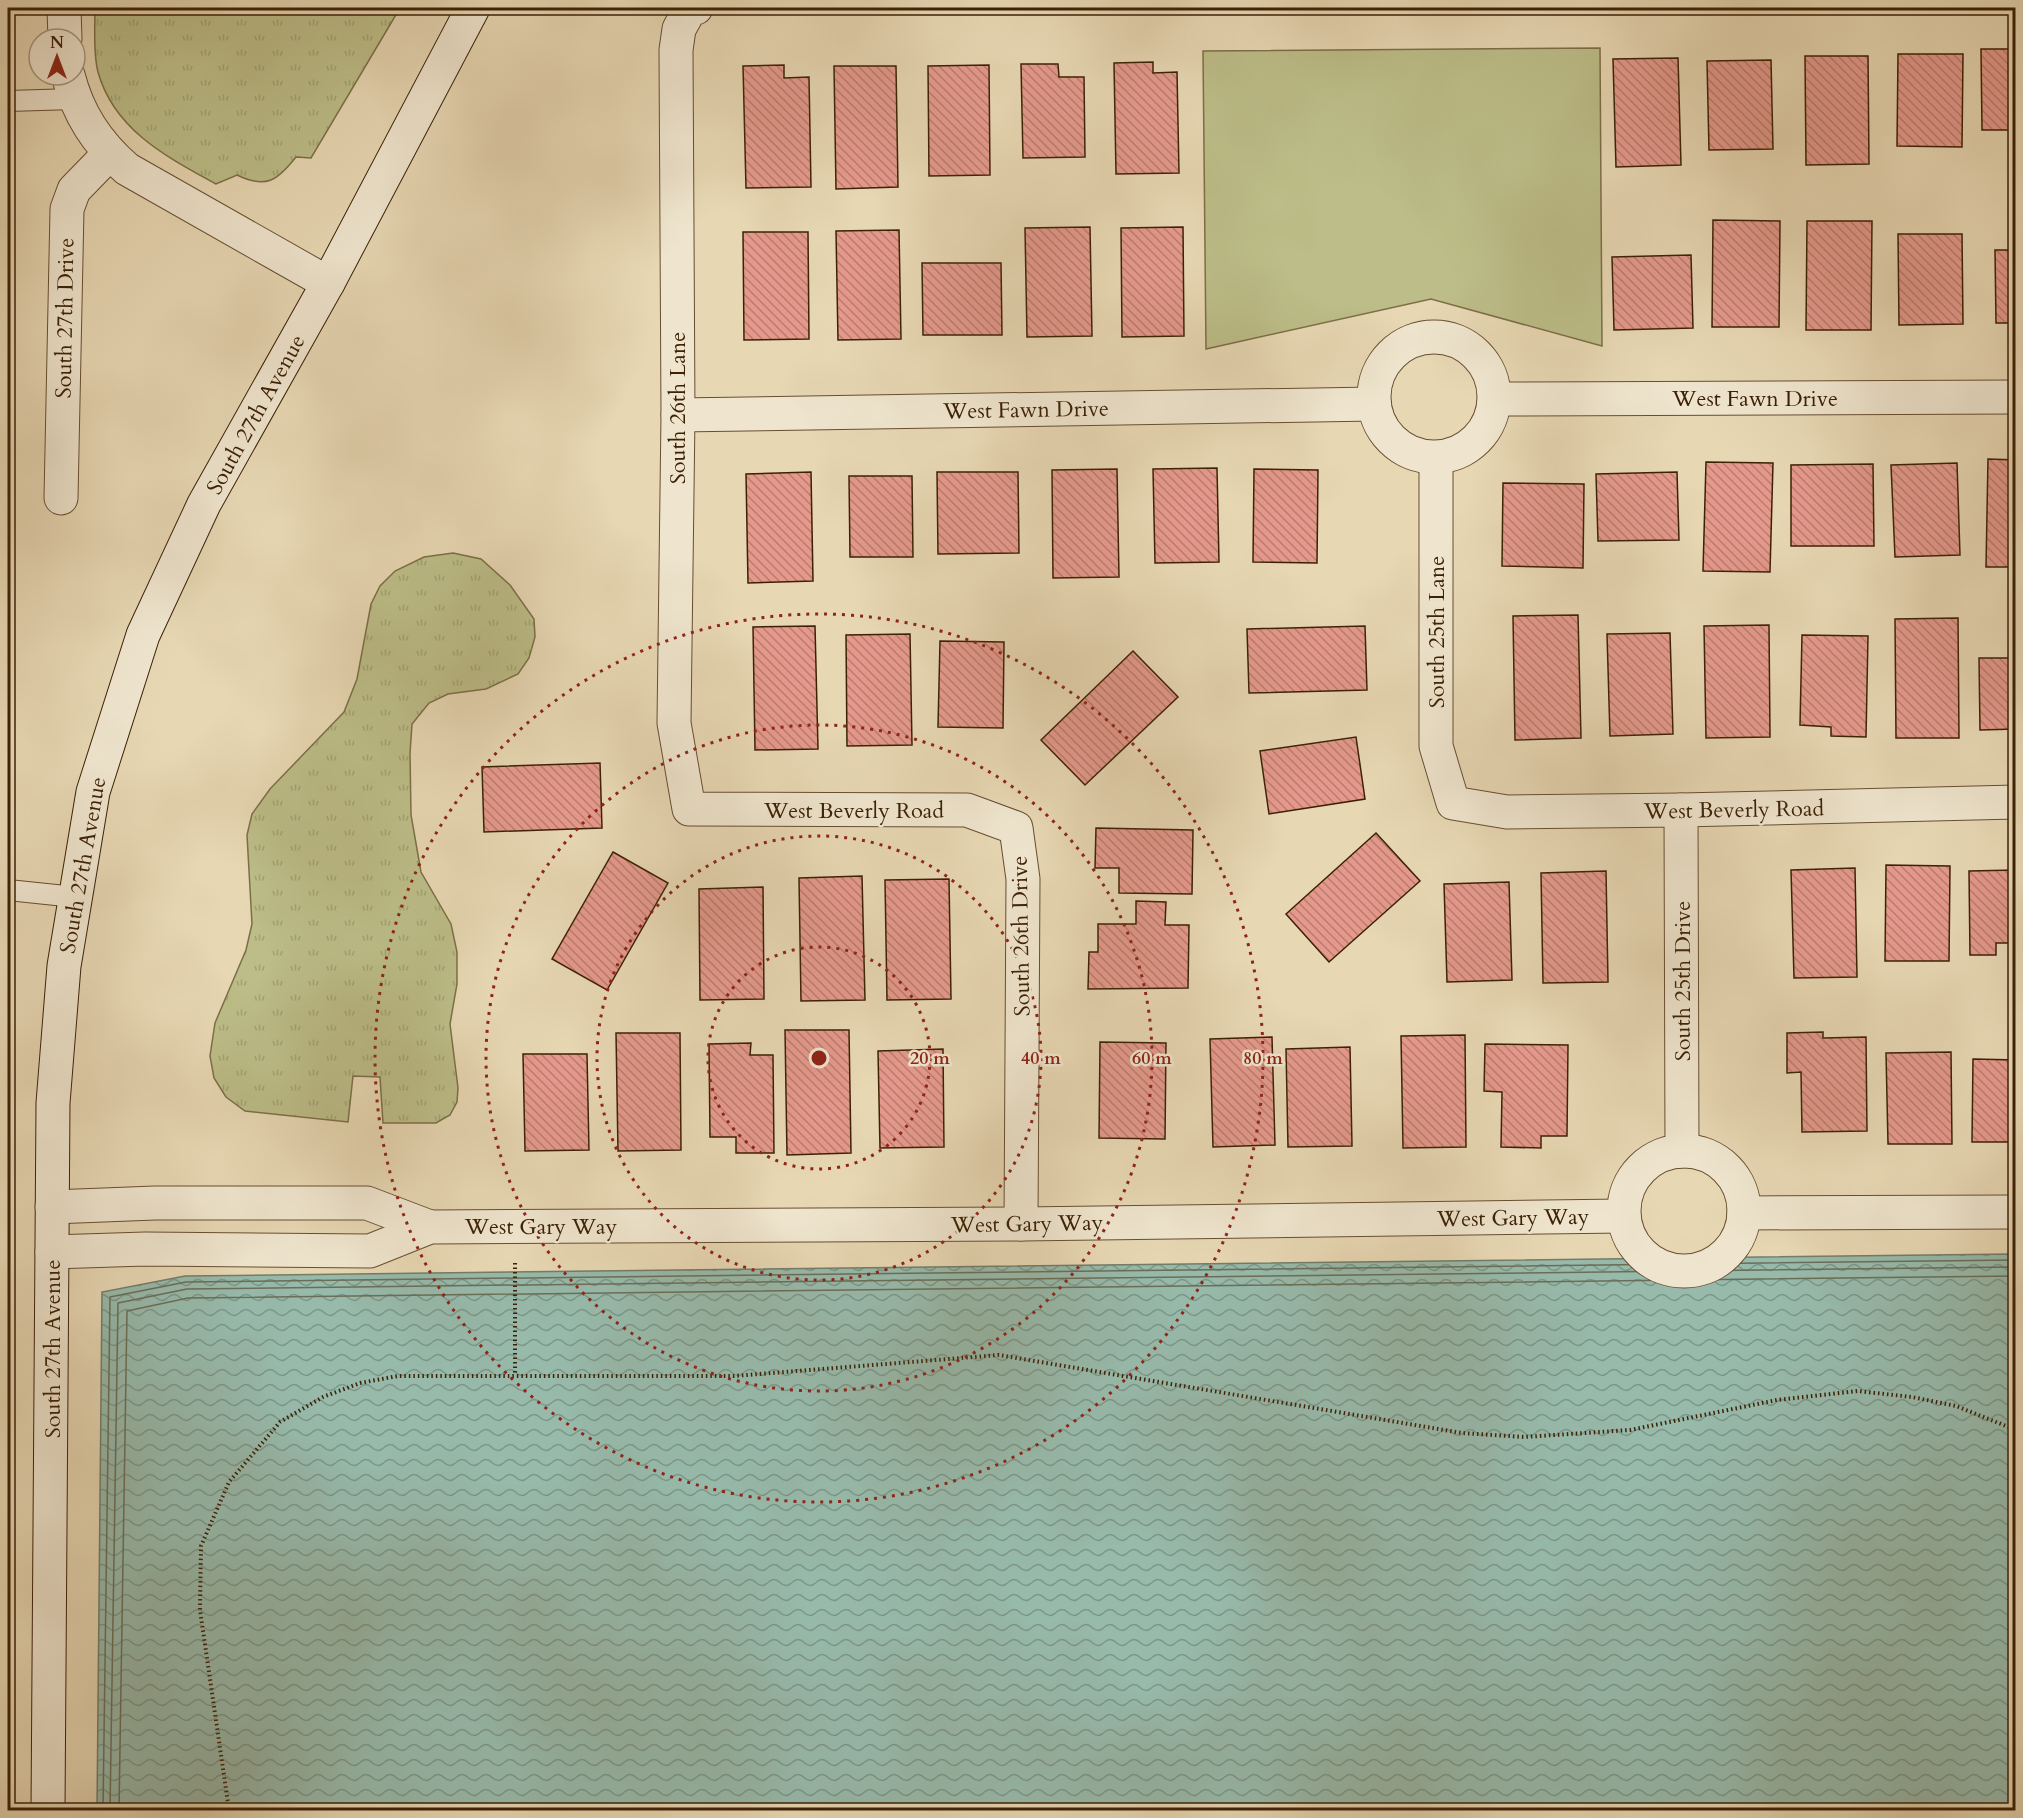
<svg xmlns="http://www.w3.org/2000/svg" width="2023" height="1818" font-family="Cardo,serif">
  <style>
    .grass { fill: url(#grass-tufts); stroke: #7c6f47; stroke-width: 1.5 }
    .green { fill: #bcbd88; stroke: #7c6f47; stroke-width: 1.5 }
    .water { fill: url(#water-waves); stroke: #737d69; stroke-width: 1.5 }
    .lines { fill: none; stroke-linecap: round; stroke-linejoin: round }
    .shore { stroke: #6a6e58; stroke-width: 1.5 }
    .building { fill: url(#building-back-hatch); stroke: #3c2106; stroke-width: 1.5 }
    .lane-casing { stroke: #674e31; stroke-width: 22 }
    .street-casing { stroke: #674e31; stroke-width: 35 }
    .secondary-casing { stroke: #3c2106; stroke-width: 35 }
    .path { stroke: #3c2106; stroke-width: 4; stroke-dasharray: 1.5 3; stroke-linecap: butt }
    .lane { stroke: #efe5ce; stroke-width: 20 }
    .street { stroke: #efe5ce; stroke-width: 33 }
    .secondary { stroke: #efe5ce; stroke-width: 33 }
    .ring { fill: none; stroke: #8f2418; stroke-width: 3; stroke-dasharray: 3 6 }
    .labels { text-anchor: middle; stroke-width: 5; stroke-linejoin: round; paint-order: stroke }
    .street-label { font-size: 22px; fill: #3c2106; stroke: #efe5ce }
    .centre { fill: #8f2418; stroke: #efe5ce; stroke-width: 3 }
    .ring-label { font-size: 18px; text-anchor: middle; font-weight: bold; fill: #8f2418; stroke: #efe5ce; stroke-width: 5; stroke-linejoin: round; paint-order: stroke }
  </style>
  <defs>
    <pattern id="grass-tufts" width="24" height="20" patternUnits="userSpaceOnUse" patternTransform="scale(1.5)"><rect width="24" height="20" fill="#bcbd88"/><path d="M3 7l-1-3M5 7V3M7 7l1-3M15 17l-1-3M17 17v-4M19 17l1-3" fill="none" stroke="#a2a274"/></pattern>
    <pattern id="water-waves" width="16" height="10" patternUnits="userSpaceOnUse" patternTransform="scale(1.5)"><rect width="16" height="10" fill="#97baab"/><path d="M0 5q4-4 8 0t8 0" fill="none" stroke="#7c9789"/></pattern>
    <pattern id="building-back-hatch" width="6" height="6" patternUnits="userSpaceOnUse" patternTransform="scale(1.5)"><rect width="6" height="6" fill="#e5998c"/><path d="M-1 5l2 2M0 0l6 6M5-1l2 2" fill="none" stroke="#bb7c70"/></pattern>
  </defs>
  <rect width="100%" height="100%" fill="#e7d7b3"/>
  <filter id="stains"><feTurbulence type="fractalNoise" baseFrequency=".00333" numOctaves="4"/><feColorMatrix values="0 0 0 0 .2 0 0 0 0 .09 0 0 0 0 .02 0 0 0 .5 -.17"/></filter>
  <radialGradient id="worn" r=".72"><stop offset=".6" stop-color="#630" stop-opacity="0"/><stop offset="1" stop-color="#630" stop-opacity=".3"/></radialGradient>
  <g class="grass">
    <path d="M 95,8 L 400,8 L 311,158 L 296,157 C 277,181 266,189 237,175 L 216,184 C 167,157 114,130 98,72 C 93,53 95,28 95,8 Z"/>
    <path d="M 453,553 L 481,559 L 510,585 L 534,619 L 535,637 L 529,658 L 518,674 L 486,689 L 448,694 L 429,703 L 412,724 L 410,753 L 411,815 L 421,872 L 451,924 L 457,952 L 457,984 L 450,1024 L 458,1088 L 457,1102 L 450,1115 L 436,1123 L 383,1123 L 380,1077 L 353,1076 L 348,1122 L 245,1111 L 226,1097 L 214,1078 L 210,1056 L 215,1023 L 246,950 L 252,924 L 247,835 L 252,814 L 270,789 L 344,712 L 357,679 L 371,604 L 380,586 L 395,571 L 424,557 Z"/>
  </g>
  <path class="green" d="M 1600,48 L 1602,346 L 1431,299 L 1206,349 L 1203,51 Z"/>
  <path class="water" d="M 2015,1254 L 2015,1810 L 97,1810 L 102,1292 L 185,1276 Z"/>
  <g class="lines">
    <g class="shore">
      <path d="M 103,1810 L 110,1297 L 186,1282 L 2016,1260"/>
      <path d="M 110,1810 L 118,1303 L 187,1289 L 2016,1267"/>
      <path d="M 119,1810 L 127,1311 L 188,1298 L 2016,1276"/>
    </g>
  </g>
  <g class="building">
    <path d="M 1981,49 L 2016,49 L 2016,130 L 1982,130 Z"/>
    <path d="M 1898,54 L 1963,54 L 1962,147 L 1897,146 Z"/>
    <path d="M 1805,56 L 1868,56 L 1869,164 L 1806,165 Z"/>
    <path d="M 1678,58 L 1681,165 L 1616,167 L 1613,59 Z"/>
    <path d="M 1771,60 L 1773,149 L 1709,150 L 1707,61 Z"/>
    <path d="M 1153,62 L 1153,73 L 1177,72 L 1179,173 L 1116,174 L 1114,63 Z"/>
    <path d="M 1021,64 L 1058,64 L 1059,77 L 1084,77 L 1085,157 L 1023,158 Z"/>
    <path d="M 784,65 L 784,78 L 809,77 L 811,187 L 746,188 L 743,66 Z"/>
    <path d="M 989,65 L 990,175 L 929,176 L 928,66 Z"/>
    <path d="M 834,66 L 896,66 L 898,187 L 836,189 Z"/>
    <path d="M 1713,220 L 1780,221 L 1779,327 L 1712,327 Z"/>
    <path d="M 1807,221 L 1872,221 L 1871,330 L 1806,330 Z"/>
    <path d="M 1090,227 L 1092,336 L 1027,337 L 1025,228 Z"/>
    <path d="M 1183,227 L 1184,336 L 1122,337 L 1121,228 Z"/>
    <path d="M 899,230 L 901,339 L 838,340 L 836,231 Z"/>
    <path d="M 743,232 L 808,232 L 809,339 L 744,340 Z"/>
    <path d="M 1898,234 L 1962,234 L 1963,324 L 1899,325 Z"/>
    <path d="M 1995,250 L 2016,250 L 2016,323 L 1996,323 Z"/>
    <path d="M 1691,255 L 1693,328 L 1614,330 L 1612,257 Z"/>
    <path d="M 922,263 L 1001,263 L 1002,335 L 923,335 Z"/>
    <path d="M 1988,459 L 2016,460 L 2016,567 L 1986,567 Z"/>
    <path d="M 1706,462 L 1773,463 L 1770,572 L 1703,571 Z"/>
    <path d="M 1957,463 L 1960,555 L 1895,557 L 1891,465 Z"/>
    <path d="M 1873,464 L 1874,546 L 1791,546 L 1791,465 Z"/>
    <path d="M 1217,468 L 1219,562 L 1155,563 L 1153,469 Z"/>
    <path d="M 1117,469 L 1119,577 L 1053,578 L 1052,470 Z"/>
    <path d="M 1254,469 L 1318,470 L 1317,563 L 1253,562 Z"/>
    <path d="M 811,472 L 813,581 L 748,583 L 746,474 Z"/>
    <path d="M 937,472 L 1018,472 L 1019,553 L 938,554 Z"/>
    <path d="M 1677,472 L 1679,540 L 1598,541 L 1596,474 Z"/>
    <path d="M 849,476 L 912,476 L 913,557 L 850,557 Z"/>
    <path d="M 1503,483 L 1584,484 L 1583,568 L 1502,566 Z"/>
    <path d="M 1578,615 L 1581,738 L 1515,740 L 1513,616 Z"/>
    <path d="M 1958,618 L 1959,738 L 1896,738 L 1895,619 Z"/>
    <path d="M 1769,625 L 1770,737 L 1706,738 L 1704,626 Z"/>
    <path d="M 815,626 L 818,749 L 755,750 L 753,627 Z"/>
    <path d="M 1365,626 L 1367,690 L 1249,693 L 1247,629 Z"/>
    <path d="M 1670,633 L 1673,734 L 1610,736 L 1607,634 Z"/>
    <path d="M 910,634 L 912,745 L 847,746 L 846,635 Z"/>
    <path d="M 1802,635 L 1868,636 L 1866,737 L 1831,736 L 1831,727 L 1800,725 Z"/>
    <path d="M 940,641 L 1004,642 L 1003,728 L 938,727 Z"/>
    <path d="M 1133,651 L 1178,697 L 1085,785 L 1041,740 Z"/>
    <path d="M 1979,658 L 2016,658 L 2016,729 L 1980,730 Z"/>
    <path d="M 1356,737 L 1365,799 L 1269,814 L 1260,751 Z"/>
    <path d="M 600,763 L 602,828 L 484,832 L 482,767 Z"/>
    <path d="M 1096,828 L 1193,830 L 1192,894 L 1119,893 L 1119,868 L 1095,868 Z"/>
    <path d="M 1376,833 L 1420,881 L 1329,962 L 1286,914 Z"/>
    <path d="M 613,852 L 668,883 L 607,990 L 552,959 Z"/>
    <path d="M 1886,865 L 1950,866 L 1949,961 L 1885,961 Z"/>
    <path d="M 1855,868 L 1857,977 L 1794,978 L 1791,870 Z"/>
    <path d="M 2016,870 L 2016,943 L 1996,943 L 1996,955 L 1970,955 L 1969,871 Z"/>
    <path d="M 1606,871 L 1608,982 L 1543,983 L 1541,873 Z"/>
    <path d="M 862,876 L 865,1000 L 801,1001 L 799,878 Z"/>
    <path d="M 949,879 L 951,999 L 887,1000 L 885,880 Z"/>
    <path d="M 1509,882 L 1512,980 L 1447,982 L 1444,884 Z"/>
    <path d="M 763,887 L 764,999 L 700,1000 L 699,889 Z"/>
    <path d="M 1136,901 L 1166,902 L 1165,925 L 1189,925 L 1188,988 L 1088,989 L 1089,952 L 1098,952 L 1098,924 L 1136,924 Z"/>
    <path d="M 785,1030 L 849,1030 L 851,1153 L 787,1155 Z"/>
    <path d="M 1823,1032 L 1823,1038 L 1866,1037 L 1867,1131 L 1802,1132 L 1801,1072 L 1787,1073 L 1787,1033 Z"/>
    <path d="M 616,1033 L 680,1033 L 681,1150 L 618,1151 Z"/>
    <path d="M 1465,1035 L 1466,1147 L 1403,1148 L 1401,1036 Z"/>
    <path d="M 1272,1037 L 1275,1145 L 1213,1147 L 1210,1039 Z"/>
    <path d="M 1100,1042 L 1166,1043 L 1165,1139 L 1099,1138 Z"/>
    <path d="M 751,1043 L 750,1055 L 773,1055 L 774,1153 L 736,1153 L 736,1137 L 710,1137 L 709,1044 Z"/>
    <path d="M 1485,1044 L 1568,1045 L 1567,1136 L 1541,1136 L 1541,1148 L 1501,1147 L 1502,1092 L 1484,1091 Z"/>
    <path d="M 1350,1047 L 1352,1146 L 1288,1147 L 1286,1049 Z"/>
    <path d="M 943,1049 L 944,1147 L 880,1148 L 878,1051 Z"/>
    <path d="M 1951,1052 L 1952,1144 L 1888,1144 L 1886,1053 Z"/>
    <path d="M 523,1054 L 587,1054 L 589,1150 L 525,1151 Z"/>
    <path d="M 1973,1059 L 2016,1060 L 2016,1142 L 1972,1142 Z"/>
  </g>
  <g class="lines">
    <g class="lane-casing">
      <g id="lane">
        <path d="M 8,101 L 74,99"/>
        <path d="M 8,890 L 75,897"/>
      </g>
    </g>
    <g class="street-casing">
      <g id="street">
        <path d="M 64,8 L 65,39"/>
        <path d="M 696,8 L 690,9 L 679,29 L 676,50 L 678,415 L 674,723 L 689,809 L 967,810 L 1016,828 L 1023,879 L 1021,1224"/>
        <path d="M 68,75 C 78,114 97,143 127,169 L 328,283"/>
        <circle cx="1434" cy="397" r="60"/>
        <path d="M 1495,399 L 2016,397"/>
        <path d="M 678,415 L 1374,404"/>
        <path d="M 1436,458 L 1436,746 L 1453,803 L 1507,812 L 1681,810 L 2016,802"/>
        <path d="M 61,498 L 67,209 L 74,190 L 109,154"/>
        <path d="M 1681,810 L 1682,1151"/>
        <circle cx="1684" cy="1211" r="60"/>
        <path d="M 52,1207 L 155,1203 L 367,1203 L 430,1227"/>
        <path d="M 1744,1213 L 2016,1212"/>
        <path d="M 52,1252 L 145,1249 L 370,1251 L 430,1227 L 1021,1224 L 1623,1216"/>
      </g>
    </g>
    <g class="secondary-casing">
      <path id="secondary" d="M 48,1810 L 53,1103 L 64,966 L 93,792 L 143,635 L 204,504 L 328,283 L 473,8"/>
    </g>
    <g class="path">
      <path d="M 515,1263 L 515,1375"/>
      <path d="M 229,1810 L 200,1610 L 201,1546 L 229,1482 L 280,1422 L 323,1397 L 360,1383 L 398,1376 L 734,1376 L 999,1355 L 1462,1433 L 1524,1437 L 1630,1430 L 1777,1400 L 1858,1391 L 1912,1397 L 1956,1406 L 2016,1430"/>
    </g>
    <use href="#lane" class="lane"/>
    <use href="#street" class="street"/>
    <use href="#secondary" class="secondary"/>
  </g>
  <g class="ring">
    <circle cx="819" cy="1058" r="111"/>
    <circle cx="819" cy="1058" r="222"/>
    <circle cx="819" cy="1058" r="333"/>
    <circle cx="819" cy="1058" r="444"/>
  </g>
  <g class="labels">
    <g class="street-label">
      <text transform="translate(64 318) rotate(-89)" y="8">South 27th Drive</text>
      <text x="1755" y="406">West Fawn Drive</text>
      <text transform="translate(677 408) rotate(-90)" y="8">South 26th Lane</text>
      <text transform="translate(1026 409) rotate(-1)" y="8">West Fawn Drive</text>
      <text transform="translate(255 414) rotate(-61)" y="8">South 27th Avenue</text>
      <text transform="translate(1436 632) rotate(-90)" y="8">South 25th Lane</text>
      <text transform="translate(1734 809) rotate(-1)" y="8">West Beverly Road</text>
      <text x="854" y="818">West Beverly Road</text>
      <text transform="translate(82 865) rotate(-80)" y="8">South 27th Avenue</text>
      <text transform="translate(1020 936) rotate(-91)" y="8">South 26th Drive</text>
      <text transform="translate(1682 981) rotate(-90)" y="8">South 25th Drive</text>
      <text transform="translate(1513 1217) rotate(-1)" y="8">West Gary Way</text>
      <text transform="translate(1027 1223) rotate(-1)" y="8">West Gary Way</text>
      <text x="541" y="1234">West Gary Way</text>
      <text transform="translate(52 1349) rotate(-90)" y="8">South 27th Avenue</text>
    </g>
  </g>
  <circle cx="819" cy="1058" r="9" class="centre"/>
  <g class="ring-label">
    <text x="930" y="1064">20 m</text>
    <text x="1041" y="1064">40 m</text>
    <text x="1152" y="1064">60 m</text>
    <text x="1263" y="1064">80 m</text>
  </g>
  <rect width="2023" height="1818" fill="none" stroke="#e7d7b3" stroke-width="30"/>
  <rect x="9" y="9" width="2005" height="1800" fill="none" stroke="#3c2106" stroke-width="3"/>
  <rect x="15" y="15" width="1993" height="1788" fill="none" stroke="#3c2106" stroke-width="1.5"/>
  <g transform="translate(57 57)"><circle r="28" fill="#efe5ce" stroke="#a7977e" stroke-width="1.5"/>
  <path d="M0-4.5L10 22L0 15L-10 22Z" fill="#8f2418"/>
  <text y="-9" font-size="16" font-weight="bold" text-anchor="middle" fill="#3c2106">N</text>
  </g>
  <rect width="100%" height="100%" filter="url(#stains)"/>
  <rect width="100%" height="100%" fill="url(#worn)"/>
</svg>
